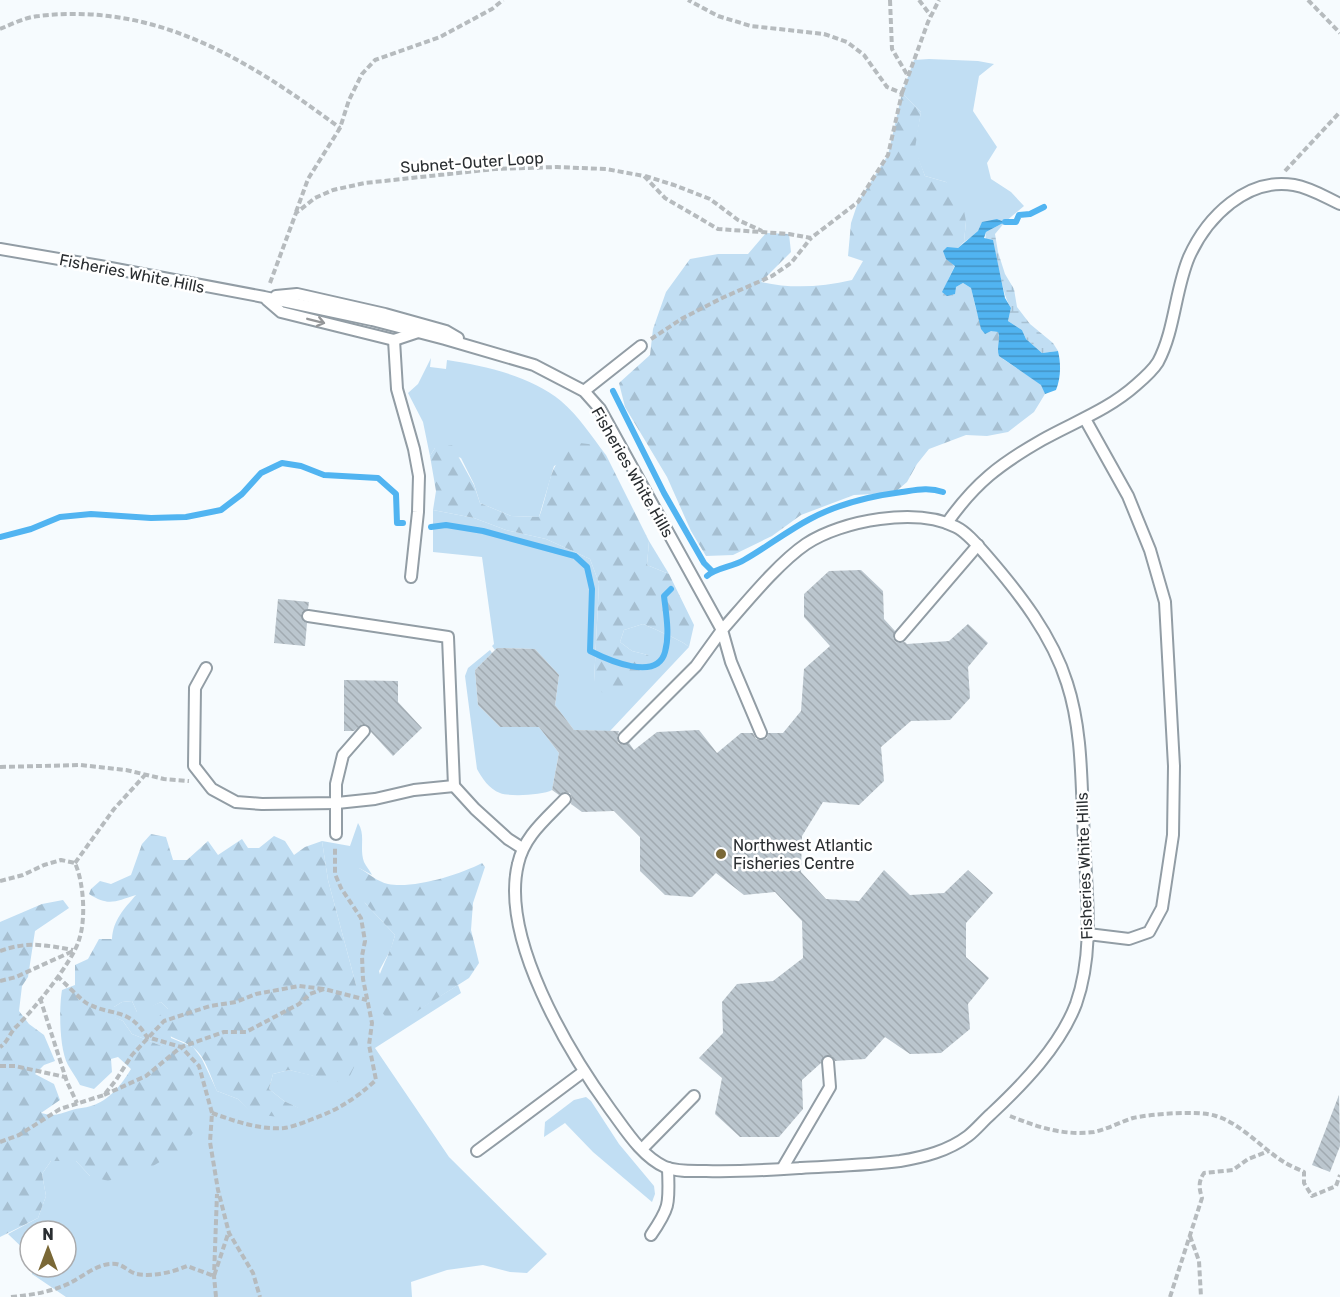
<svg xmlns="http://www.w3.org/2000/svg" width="1340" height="1297" font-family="Rubik,sans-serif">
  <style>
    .grass { fill: #c1def3 }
    .forest { fill: url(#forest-firs) }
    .wetland { fill: url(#wetland-marsh) }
    .water { fill: url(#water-rules) }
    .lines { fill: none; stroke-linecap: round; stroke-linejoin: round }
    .stream { stroke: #51b4f1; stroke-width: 6 }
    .building { fill: url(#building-back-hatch) }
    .lane-casing { stroke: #929da5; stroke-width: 14 }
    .path { stroke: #b6bbbe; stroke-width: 4; stroke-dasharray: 6 3; stroke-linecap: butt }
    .lane { stroke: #fff; stroke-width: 10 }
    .oneway { stroke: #949698 }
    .poi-dot { fill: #7a6836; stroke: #fff; stroke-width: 2 }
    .labels { text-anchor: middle; stroke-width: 5; stroke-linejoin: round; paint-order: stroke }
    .street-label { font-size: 16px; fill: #2a2e31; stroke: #fff }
    .poi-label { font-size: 16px; fill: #2a2e31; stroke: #fff; text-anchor: start }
  </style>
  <defs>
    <pattern id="forest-firs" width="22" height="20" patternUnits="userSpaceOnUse" patternTransform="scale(1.5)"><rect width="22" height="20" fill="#c1def3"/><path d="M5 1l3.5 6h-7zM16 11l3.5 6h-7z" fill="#a6bfd1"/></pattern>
    <pattern id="wetland-marsh" width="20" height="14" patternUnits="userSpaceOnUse" patternTransform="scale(1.5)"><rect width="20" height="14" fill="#c1def3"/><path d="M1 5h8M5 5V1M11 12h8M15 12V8" fill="none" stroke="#a6bfd1"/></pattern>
    <pattern id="water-rules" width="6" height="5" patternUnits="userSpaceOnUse" patternTransform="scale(1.5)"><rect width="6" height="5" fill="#51b4f1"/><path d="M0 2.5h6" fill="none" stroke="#4393c4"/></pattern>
    <pattern id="building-back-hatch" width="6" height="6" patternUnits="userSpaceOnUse" patternTransform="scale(1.5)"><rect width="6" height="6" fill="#bbc6ce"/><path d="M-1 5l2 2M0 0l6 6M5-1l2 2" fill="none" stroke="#a1aab1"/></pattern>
  </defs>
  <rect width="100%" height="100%" fill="#f6fbfe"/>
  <g class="grass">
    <path d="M 929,59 L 978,61 L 994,64 L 979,76 L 973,111 L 997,147 L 987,163 L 991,179 L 1011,192 L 1024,206 L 1005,222 L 997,219 L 964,242 L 966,221 L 946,182 L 925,176 L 914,148 L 921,112 L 902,93 L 914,60 Z"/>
    <path d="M 431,358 L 430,367 L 446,369 L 447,360 C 485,366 531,376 561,401 C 579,416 592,437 606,455 L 596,446 L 554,466 L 539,517 L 511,516 L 480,503 L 474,484 L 461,458 L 435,448 L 430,456 L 423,422 L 408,393 L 418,384 Z"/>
    <path d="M 433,510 L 474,518 L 506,530 L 546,539 L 590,559 L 599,583 L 594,682 L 648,655 L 632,651 L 620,642 L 624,630 L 643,624 C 652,628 685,642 689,647 L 610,731 L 574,730 L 555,705 L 559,675 L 535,649 L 497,648 L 495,650 L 492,646 L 494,644 L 482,557 L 433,552 Z"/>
    <path d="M 649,541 L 669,574 L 647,565 Z"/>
    <path d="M 490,650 L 492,653 L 475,670 L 478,705 L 500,727 L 539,727 L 559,753 L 552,790 C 543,795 510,797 500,793 C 489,789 482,778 477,769 L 465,676 L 468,668 Z"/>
    <path d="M 358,823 C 366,835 359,848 364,862 C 366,866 370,871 372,875 L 359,868 L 365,903 L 395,935 L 391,949 L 379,971 L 394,1025 L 458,985 L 461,993 L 375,1048 L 449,1157 L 547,1254 L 527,1273 L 510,1272 L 483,1265 L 447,1270 L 411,1282 L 412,1297 L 66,1297 L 32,1274 L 32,1267 L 66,1267 L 66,1231 L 30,1231 L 30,1255 L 8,1234 L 38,1218 L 46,1196 L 42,1174 L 51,1161 L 76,1161 L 90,1176 L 162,1046 L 132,1034 L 123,1021 L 114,1017 L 114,1007 L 122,1002 L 132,1001 L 137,1012 L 161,1002 L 168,1009 L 171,1038 L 193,1047 L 202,1059 L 217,1091 L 238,1099 L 254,1114 L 298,1108 L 284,1101 L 269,1089 L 273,1074 L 289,1070 L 346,1083 L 356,985 L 328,880 L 322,841 L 350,846 Z"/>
    <path d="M 586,1097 L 591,1101 L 619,1144 L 654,1186 L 655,1194 L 652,1202 L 593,1152 L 565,1123 L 544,1137 L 545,1122 L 574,1100 Z"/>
  </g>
  <g class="forest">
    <path d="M 902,93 L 921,112 L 915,148 L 925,176 L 946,182 L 961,196 L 966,221 L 964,242 L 958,248 L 950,248 L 955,265 L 947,282 L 956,287 L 963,283 L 971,288 C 976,305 976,330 998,332 L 1003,359 L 1042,385 L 1045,394 L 1034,412 L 1008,432 L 987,436 L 966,435 L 929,449 L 917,464 L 907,482 L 894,493 L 854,495 L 801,515 L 772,536 L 733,555 L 706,556 L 691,531 L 667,477 L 625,407 L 619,383 L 650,355 L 653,329 L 666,292 L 690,259 L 718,254 L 748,254 L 766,233 L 789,234 L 791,252 L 761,282 C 792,289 821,287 852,280 L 863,261 L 848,256 L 851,223 L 858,202 L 888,155 Z"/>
    <path d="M 580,443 L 596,445 L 606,455 L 649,541 L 647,565 L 669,574 L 694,625 L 689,647 C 685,642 652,628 643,624 L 624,630 L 620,642 L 632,651 L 648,655 L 654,665 L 652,674 L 635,684 L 605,694 L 598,690 L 594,682 L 599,583 L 590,559 L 546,539 L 506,530 L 474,518 L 433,510 L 436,491 L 430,456 L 435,448 L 452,445 L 474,485 L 480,503 L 511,516 L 539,517 C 552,484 546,461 580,443 Z"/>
    <path d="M 151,834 L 166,837 L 173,860 L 187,860 L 208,841 L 218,855 L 242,839 L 248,848 L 259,848 L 274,836 L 285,841 L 294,855 L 305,847 L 322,841 L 328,880 L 356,985 L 359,1012 L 357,1061 L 346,1084 L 289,1070 L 273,1074 L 269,1089 L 284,1101 L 299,1108 L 287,1118 L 253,1114 L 238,1099 L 217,1091 C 211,1078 205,1054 191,1046 C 181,1040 171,1038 162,1031 L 159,1016 L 168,1009 L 161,1002 L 153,1006 L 143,1018 L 137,1012 L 132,1001 L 122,1002 L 114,1007 L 115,1017 L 123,1021 L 132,1034 L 162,1046 L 184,1058 L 194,1073 L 198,1100 L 198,1125 L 183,1148 L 153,1166 L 108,1181 L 90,1176 L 76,1161 L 51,1161 L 42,1174 L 46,1196 L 38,1218 L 0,1237 L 0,922 L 42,904 L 63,900 L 69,908 L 35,931 L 28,977 L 22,986 L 19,1011 L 29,1024 L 44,1035 L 55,1061 L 44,1065 L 35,1074 L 54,1084 L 60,1100 L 41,1113 C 56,1117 58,1114 72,1110 C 78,1108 85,1108 91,1106 C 109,1101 122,1084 131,1069 L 118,1057 L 111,1059 L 112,1072 L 94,1089 L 80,1085 C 76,1077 72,1072 68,1065 C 59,1048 59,1008 62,990 L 75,985 L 75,965 L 88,959 L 99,939 L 112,939 C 113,920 124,909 136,895 C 116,901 109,907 89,894 L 91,889 L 100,881 L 111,884 L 131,875 L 142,844 Z"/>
    <path d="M 482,863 L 485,867 L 473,903 L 471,930 L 479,963 L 469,978 L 394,1026 C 358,993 386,971 395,935 L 365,903 L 356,888 L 354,873 L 359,868 C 368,873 378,882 388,884 C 413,889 459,875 482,863 Z"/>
  </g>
  <path class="wetland" d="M 1005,222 L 995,234 L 998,252 L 1005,274 L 1014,289 L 1017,307 L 1030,324 L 1053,343 L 1058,351 L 1042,353 L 1026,339 L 1022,330 L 1008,321 L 1011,308 C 1004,297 1003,285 999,272 C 994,260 983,245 986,232 Z"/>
  <path class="water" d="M 997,219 L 1005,222 L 986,232 L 984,238 L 993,240 L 1005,298 L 1011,308 L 1008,321 L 1022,330 L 1026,339 L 1042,353 L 1058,351 C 1061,363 1061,378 1056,390 L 1045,394 L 1041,385 L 999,356 C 996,347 1001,340 998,332 L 991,331 L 985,334 L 981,329 L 971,288 L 963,283 L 956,287 L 955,294 L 947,296 L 942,292 L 955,266 L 946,259 L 943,251 L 947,247 L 958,248 L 978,231 L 982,222 Z"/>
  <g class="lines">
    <g class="stream">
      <path d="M 1005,222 L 1016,222 L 1019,215 L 1030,214 L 1044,207"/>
      <path d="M 613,391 L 664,493 L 704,563 L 712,571"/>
      <path d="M 431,527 L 446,525 L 483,531 L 575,556 L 587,567 L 592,589 L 590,651 C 608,660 657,682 665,652 C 670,634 666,614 664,596 L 671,589"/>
      <path d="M 0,537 L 31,529 L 60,517 L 91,514 L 151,518 L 186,517 L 221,510 L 242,494 L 261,473 L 282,463 L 301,466 L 324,475 L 378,478 L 396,494 L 397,523 L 403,523"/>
      <path d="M 707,576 C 715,568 733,567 744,560 C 767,547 787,531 810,519 C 838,504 871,496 902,492 C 916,490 929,487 943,492"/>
    </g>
  </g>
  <g class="building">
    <path d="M 861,570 L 883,591 L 884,619 L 895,631 L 893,638 L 896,642 L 899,643 L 905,642 L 907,644 L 949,641 L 968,624 L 988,643 L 968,667 L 970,698 L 950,720 L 911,721 L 881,747 L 884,781 L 859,805 L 823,802 L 802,836 L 801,872 L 826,899 L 859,901 L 884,870 L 910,895 L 944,893 L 968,870 L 993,893 L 966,923 L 966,957 L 989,978 L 968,1004 L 970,1029 L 941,1053 L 910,1054 L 885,1037 L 865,1059 L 835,1061 L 832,1056 L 824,1056 L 821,1063 L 802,1080 L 803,1109 L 779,1137 L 740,1137 L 715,1114 L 722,1078 L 699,1058 L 723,1033 L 722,1002 L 737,984 L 773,981 L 803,958 L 802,921 L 775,892 L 744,895 L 716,873 L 692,897 L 665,895 L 640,871 L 640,837 L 614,811 L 582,812 L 571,804 L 572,798 L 570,793 L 564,792 L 559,795 L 552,790 L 559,753 L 539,727 L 500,727 L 478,705 L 475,670 L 497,648 L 535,649 L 559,675 L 555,705 L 574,730 L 619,731 L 617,737 L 618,743 L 623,745 L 629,743 L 634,750 L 657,732 L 699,730 L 717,753 L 741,733 L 753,733 L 756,739 L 761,740 L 767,738 L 768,733 L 783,733 L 801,711 L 804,669 L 830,646 L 804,617 L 804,594 L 829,571 Z"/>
    <path d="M 278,599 L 309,602 L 308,609 L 303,611 L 301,615 L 303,621 L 307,623 L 305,646 L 274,643 Z"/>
    <path d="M 344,680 L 398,681 L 398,702 L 422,728 L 393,756 L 371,732 L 368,725 L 362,724 L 354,731 L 344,731 Z"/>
    <path d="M 1339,1095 L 1340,1146 L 1330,1172 L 1312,1165 Z"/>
  </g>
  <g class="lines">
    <g class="lane-casing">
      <g id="lane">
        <path d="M 0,249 L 100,266 L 264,297 L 372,320 L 445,339 L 534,365 L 584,391 L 600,409 L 722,630 L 696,666 L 624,738"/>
        <path d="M 276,296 L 297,294 L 385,314 L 446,331 L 458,338"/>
        <path d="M 267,300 L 281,312 L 394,340 L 418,332"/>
        <path d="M 394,340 L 397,389 L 414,449 L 419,476 L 418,512 L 411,577"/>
        <path d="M 584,391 L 641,346"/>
        <path d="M 1085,419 L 1128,496 L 1150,550 L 1165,602 L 1174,766 L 1173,835 L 1162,908 L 1149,932 L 1129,939 L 1088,934"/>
        <path d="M 947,523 C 975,483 1000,464 1042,440 C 1074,422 1108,410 1136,385 C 1143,379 1153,370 1158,362 C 1175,330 1175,290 1189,257 C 1207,217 1247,177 1294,185 C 1311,188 1325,197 1340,204"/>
        <path d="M 308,616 L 448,637 L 454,786 L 475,809 L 508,839 L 522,848"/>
        <path d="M 900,636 L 978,545"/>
        <path d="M 206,668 L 195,688 L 194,766 L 212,789 L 236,802 L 262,804 L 337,803 L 375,799 L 414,790 L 454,786"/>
        <path d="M 565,799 C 546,819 524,836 518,864 C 500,938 568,1051 610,1109 C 625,1129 641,1156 665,1167 C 678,1172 693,1171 706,1171 C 738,1172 769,1170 801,1168 C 834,1166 867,1165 900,1161 C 924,1157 948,1151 968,1136 C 976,1130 983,1121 991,1114 C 1023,1084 1060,1046 1076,1004 C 1095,950 1086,893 1084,838 C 1081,786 1083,732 1067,683 C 1052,635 1019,593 987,556 C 978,546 968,533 956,527 C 917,507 842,520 806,544 C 778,563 745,604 722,630 L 731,662 L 761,733"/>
        <path d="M 336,834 L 336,784 L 343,755 L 364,731"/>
        <path d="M 642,1149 L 694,1096"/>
        <path d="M 477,1151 L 583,1072"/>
        <path d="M 782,1169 L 830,1087 L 828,1062"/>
        <path d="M 651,1235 C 671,1206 669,1203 668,1168"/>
      </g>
    </g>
    <g class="path">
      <path d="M 890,0 L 892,49 L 908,76"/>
      <path d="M 919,0 L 931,16"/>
      <path d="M 1308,0 L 1340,33"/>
      <path d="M 0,29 C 12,24 26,17 39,16 C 157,2 250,61 340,128"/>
      <path d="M 902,93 L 928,22 L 939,0"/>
      <path d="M 1285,171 L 1340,112"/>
      <path d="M 645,176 L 674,185 L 710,199 L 738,220 L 762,231"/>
      <path d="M 296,212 L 308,179 L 340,128 L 349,100 L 362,74 L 375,60 L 440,37 L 492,9 L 503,0"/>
      <path d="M 270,283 L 296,213 L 315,198 L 333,190 L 365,183 L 495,169 L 557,167 L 606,169 L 644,176 L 665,198 L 718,229 L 789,234 L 811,238 L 858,202 L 888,155 L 902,93 L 887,87 L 864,55 L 847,42 L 824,34 L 751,26 L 718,16 L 688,0"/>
      <path d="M 651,339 L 683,318 L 722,298 L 772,276 L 791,263 L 811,238"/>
      <path d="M 0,767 L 80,765 L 126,770 L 164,779 L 189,781"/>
      <path d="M 75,863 L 114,809 L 145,775"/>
      <path d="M 0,881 L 23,875 L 44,865 L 61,860 L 75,863 C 84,883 86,920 79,940 C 72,963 34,1009 17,1026 C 10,1032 8,1042 0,1047"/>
      <path d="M 0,951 C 28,941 45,945 73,950"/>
      <path d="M 57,976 C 64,982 82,1001 88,1004 C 115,1017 128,1007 147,1037 L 181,1047 L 199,1066 L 212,1113 L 210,1142 L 218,1190 L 229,1233 L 253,1273 L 260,1297"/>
      <path d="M 0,981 L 16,977 L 73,951"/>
      <path d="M 40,998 L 67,1082 L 77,1103"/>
      <path d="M 0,1066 L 15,1066 L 65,1077"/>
      <path d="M 104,1095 L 146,1076 L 181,1047 L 224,1032 L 246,1032 L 299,1004 L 310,994 L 324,989 L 367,1000"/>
      <path d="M 212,1113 C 234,1121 260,1130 284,1128 C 292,1127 302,1123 310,1120 C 338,1110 355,1099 376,1080 L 369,1045 L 372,1023 L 363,979 L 362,956 L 365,941 L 361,918 L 341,888 L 335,874 L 335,847"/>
      <path d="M 1010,1116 C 1037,1127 1064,1136 1094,1132 C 1108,1129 1120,1122 1133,1118 C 1150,1114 1199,1110 1216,1116 C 1242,1124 1261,1148 1284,1162 C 1290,1166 1298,1169 1304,1172 L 1304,1183 L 1312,1196 L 1336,1186 L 1340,1175"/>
      <path d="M 0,1142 L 19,1135 L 60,1109 L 104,1095 L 116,1080 L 132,1055 L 164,1021 L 210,1006 L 236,1002 L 256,994 L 299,986 L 324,989"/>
      <path d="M 1190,1236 L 1199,1261 L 1201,1297"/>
      <path d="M 11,1297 C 32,1295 51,1292 70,1283 C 84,1276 99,1262 116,1264 C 124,1265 130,1273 137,1274 C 153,1277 173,1272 187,1266 L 214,1276 L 228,1234"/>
      <path d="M 216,1297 L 214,1276 L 217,1194"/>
      <path d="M 1170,1297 L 1202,1198 C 1199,1188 1198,1182 1204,1173 L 1233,1170 L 1248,1159 L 1269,1151"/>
    </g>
    <use href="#lane" class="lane"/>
  </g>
  <defs><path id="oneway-shaft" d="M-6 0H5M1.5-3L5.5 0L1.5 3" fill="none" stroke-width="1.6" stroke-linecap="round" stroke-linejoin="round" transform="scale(1.5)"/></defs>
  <use class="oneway" href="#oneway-shaft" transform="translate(316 321) rotate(14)"/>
  <circle class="poi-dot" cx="721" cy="854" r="6"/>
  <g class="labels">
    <g class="street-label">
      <text transform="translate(472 162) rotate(-4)" y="6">Subnet-Outer Loop</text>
      <text transform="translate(132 273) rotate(11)" y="6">Fisheries White Hills</text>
      <text transform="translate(633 472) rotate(60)" y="6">Fisheries White Hills</text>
      <text transform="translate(1084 866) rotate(-92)" y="6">Fisheries White Hills</text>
    </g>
    <g class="poi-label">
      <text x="733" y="851">Northwest Atlantic<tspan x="733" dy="18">Fisheries Centre</tspan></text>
    </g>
  </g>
  <g transform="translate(48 1249)"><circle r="28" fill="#ffffff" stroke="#aaabad" stroke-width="1.5"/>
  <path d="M0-4.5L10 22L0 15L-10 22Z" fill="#7a6836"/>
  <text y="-9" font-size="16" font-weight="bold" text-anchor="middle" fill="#2a2e31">N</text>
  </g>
</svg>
